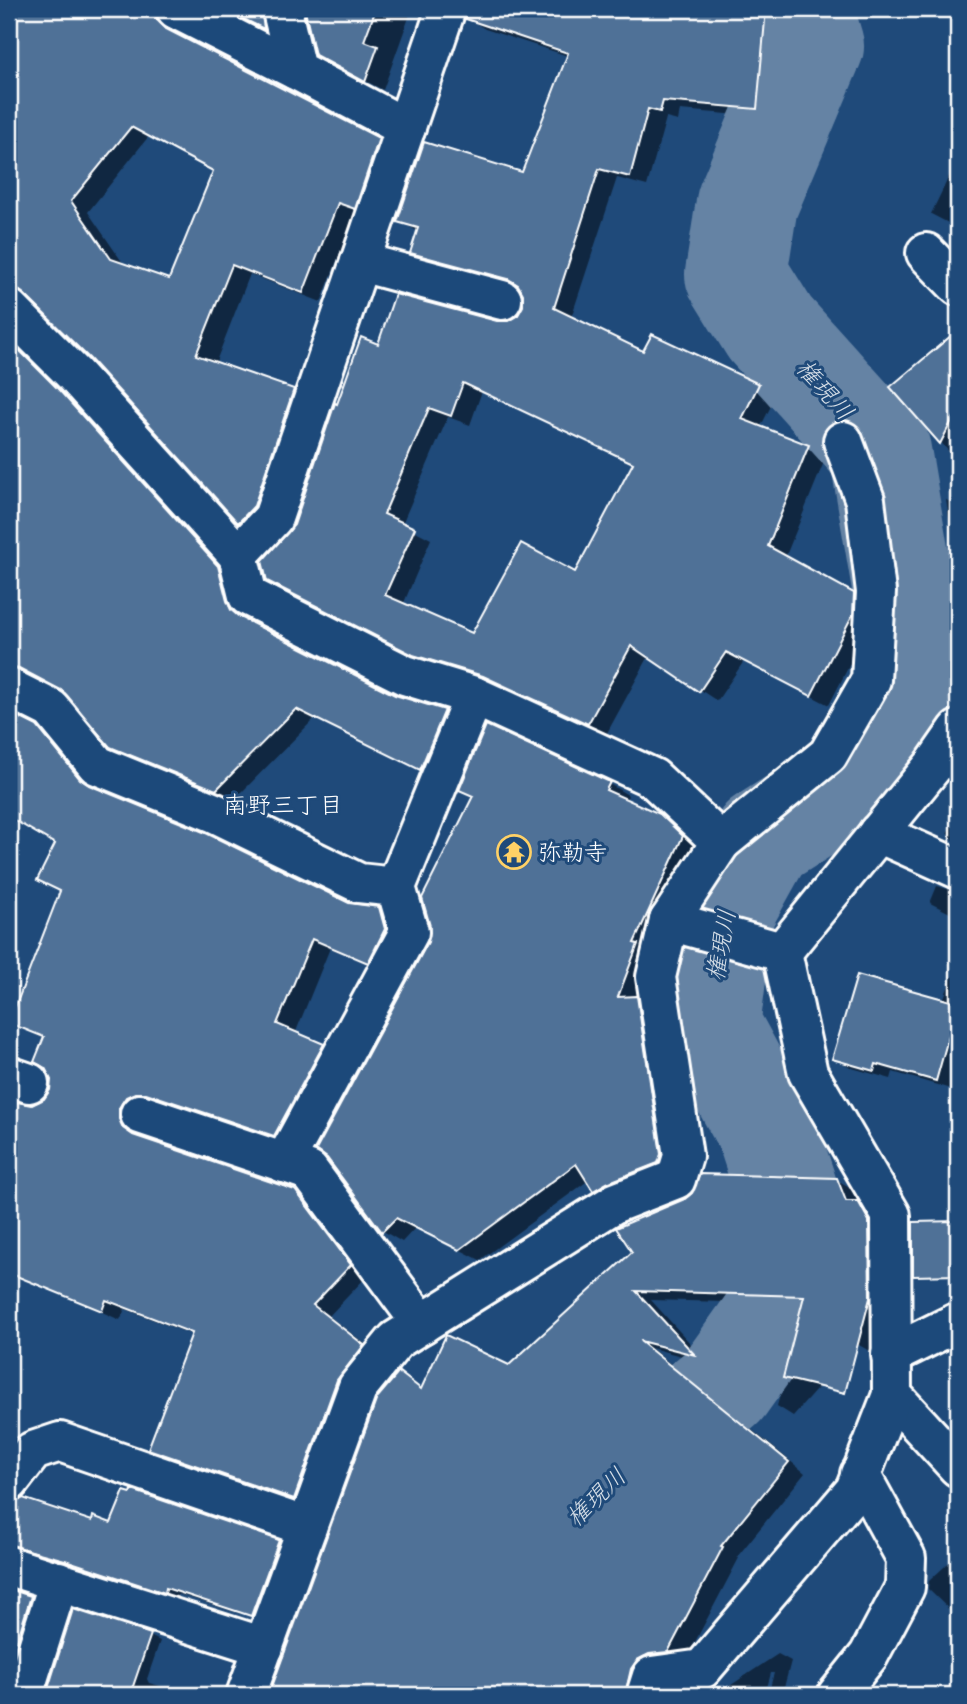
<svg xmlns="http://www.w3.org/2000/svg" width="967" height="1704" font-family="Dekko,'Klee One',sans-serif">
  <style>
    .shadow { fill: #0007; fill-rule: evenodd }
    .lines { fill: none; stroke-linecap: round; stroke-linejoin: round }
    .river { stroke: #6583a4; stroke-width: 102 }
    .building { fill: #507197; stroke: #fff; stroke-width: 2; fill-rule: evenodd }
    .minor-casing { stroke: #fff; stroke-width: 44 }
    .minor { stroke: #1f4a7a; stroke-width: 38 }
    .labels { text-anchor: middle; stroke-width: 6; stroke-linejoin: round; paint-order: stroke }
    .poi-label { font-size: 23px; fill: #fff; stroke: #1f4a7a; text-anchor: start }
    .water-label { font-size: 24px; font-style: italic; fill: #d8e0e8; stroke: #1f4a7a }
    .neighbourhood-label { font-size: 24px; fill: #fff; stroke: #1f4a7a }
  </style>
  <rect width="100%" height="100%" fill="#1f4a7a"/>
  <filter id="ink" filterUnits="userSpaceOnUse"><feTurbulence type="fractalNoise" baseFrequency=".0143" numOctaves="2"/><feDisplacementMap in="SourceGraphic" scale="14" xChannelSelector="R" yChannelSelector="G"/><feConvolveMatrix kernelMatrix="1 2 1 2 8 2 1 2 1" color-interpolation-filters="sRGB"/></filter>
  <g filter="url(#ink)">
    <g class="shadow">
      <path d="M 9,9 L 113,9 L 116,27 L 120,9 L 175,9 L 172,22 L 175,32 L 181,38 L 396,150 L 373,218 L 356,212 L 321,302 L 250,274 L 215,364 L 293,390 L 311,401 L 257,532 L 239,521 L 91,358 L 31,297 L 21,297 L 9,308 ZM 149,136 L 215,171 L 170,282 L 125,266 L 88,212 Z"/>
      <path d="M 225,9 L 285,9 L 281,37 Z"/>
      <path d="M 308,9 L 412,9 L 383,90 L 335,65 L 307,16 Z"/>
      <path d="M 468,9 L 770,9 L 783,26 L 775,118 L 680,110 L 678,121 L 666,118 L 647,186 L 617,178 L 571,318 L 644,353 L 758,386 L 776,396 L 760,428 L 808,447 L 826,457 L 785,558 L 871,605 L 870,625 L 829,705 L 744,661 L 717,701 L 649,656 L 607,733 L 503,685 L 433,664 L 287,591 L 295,526 L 379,346 L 497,323 L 509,323 L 519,316 L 525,307 L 525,293 L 521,287 L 430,262 L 412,252 L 419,232 L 399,221 L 523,174 L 568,56 L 485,29 L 467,18 ZM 482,391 L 635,464 L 576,574 L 473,635 L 403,605 L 431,539 L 402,524 L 448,417 L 470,425 Z"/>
      <path d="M 954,166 L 958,168 L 958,244 L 950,239 L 956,227 L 931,214 Z"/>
      <path d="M 9,332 L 76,401 L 236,577 L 244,613 L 249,622 L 395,696 L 444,712 L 462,722 L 438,779 L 315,718 L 235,799 L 130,756 L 112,745 L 70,695 L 39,678 L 27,675 L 16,679 L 9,686 Z"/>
      <path d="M 958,332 L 958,462 L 893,387 Z"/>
      <path d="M 946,500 L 958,505 L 958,573 Z"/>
      <path d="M 9,712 L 55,739 L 98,791 L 349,904 L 378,909 L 397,919 L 386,971 L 330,948 L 295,1034 L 341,1055 L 292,1145 L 166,1102 L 136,1130 L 140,1139 L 295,1191 L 313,1202 L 368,1275 L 329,1316 L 381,1356 L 309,1507 L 291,1497 L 291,1470 L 282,1498 L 168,1459 L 150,1448 L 193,1335 L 125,1309 L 120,1320 L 9,1271 L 9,1115 L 13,1117 L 45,1100 L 52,1090 L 52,1079 L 45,1039 L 11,1023 L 62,892 L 57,844 L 9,815 Z"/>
      <path d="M 609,784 L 628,795 L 626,801 L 680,828 L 701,848 L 653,955 L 678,1173 L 614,1201 L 595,1189 L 589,1180 L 480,1260 L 416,1227 L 402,1242 L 383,1231 Z"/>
      <path d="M 958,816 L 958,844 L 947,833 Z"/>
      <path d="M 937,886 L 958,892 L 958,917 L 930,903 Z"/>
      <path d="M 958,963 L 958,1073 L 954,1090 L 893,1072 L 891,1079 L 852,1068 L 834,1058 L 943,1000 Z"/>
      <path d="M 837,1180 L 855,1190 L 860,1205 L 875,1213 L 886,1257 L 858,1258 L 886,1272 L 875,1354 L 857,1344 L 793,1416 L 777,1406 L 804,1304 L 651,1300 L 708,1363 L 651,1348 L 805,1473 L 737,1557 L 739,1558 L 685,1661 L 645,1695 L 479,1695 L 448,1683 L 426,1683 L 421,1695 L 365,1695 L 304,1670 L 399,1374 L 423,1389 L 510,1367 L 634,1253 Z"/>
      <path d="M 958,1398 L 958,1416 L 953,1412 Z"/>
      <path d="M 19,1503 L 93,1523 L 263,1540 L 241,1614 L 178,1594 L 177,1598 L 29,1551 L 16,1551 L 9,1547 L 9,1533 Z"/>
      <path d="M 958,1554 L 958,1618 L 928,1589 L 929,1581 Z"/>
      <path d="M 9,1591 L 41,1603 L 9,1695 Z"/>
      <path d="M 74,1611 L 150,1636 L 160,1641 L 147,1679 L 149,1683 L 194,1695 L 48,1695 Z"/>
      <path d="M 778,1654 L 791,1661 L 782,1695 L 768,1695 L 774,1673 L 771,1673 L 765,1695 L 716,1695 Z"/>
    </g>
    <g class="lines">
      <path class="river" d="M 433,1695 L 478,1611 L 635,1459 L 723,1387 L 780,1307 L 797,1222 L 767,1131 L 709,1025 L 724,909 L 763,839 L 848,785 L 896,718 L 907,610 L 880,451 L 770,329 L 736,274 L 747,203 L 813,46 L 802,9"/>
    </g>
    <g class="building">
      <path d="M 9,9 L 154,9 L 157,20 L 166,29 L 379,138 L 355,209 L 338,203 L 303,293 L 232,265 L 196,355 L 294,389 L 254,506 L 238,523 L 90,359 L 24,294 L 15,288 L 9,288 ZM 131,127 L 213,171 L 169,279 L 111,259 L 71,201 Z"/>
      <path d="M 224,9 L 262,9 L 264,29 Z"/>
      <path d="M 306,9 L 376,9 L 364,41 L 378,46 L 365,82 L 315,55 L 306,16 Z"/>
      <path d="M 467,9 L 766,9 L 757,109 L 663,101 L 660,112 L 648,109 L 630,177 L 599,169 L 554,308 L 643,351 L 652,334 L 759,384 L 742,419 L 809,445 L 768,546 L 854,593 L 853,614 L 811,696 L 726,652 L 699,692 L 631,646 L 588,724 L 483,676 L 413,655 L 267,581 L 262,561 L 294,525 L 335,403 L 337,404 L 361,337 L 378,344 L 395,294 L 497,321 L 508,321 L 518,315 L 523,306 L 523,294 L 518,285 L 508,279 L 410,253 L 418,228 L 397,222 L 424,142 L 522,172 L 568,53 L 466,19 ZM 463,383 L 633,463 L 575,572 L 521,543 L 472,633 L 385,595 L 415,528 L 384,514 L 429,408 L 451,416 Z"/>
      <path d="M 958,330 L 958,409 L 940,444 L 890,387 Z"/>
      <path d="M 9,340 L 58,389 L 218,566 L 227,601 L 231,610 L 238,616 L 395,695 L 445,710 L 420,770 L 296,709 L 216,790 L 110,747 L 61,690 L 19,668 L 9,666 Z"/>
      <path d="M 9,712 L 37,726 L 80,779 L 89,785 L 206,833 L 349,903 L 379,907 L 385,929 L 368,963 L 312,939 L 277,1024 L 324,1044 L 274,1136 L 146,1093 L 135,1093 L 126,1097 L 119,1108 L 119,1119 L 123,1128 L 133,1135 L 295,1190 L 351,1265 L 313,1305 L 364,1345 L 337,1380 L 294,1499 L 148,1449 L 192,1333 L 106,1300 L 102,1311 L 9,1273 L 9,1123 L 17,1102 L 32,1105 L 44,1099 L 50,1090 L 51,1080 L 45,1068 L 34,1062 L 44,1037 L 9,1023 L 60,891 L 37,880 L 55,844 L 9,817 Z"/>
      <path d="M 486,725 L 610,782 L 606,790 L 660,814 L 683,836 L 634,943 L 638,944 L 618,997 L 637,996 L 661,1154 L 658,1163 L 607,1183 L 593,1191 L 576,1164 L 459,1250 L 396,1218 L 382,1232 L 327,1158 L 316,1150 L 428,942 L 430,926 L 422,898 L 473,796 L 459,790 Z"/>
      <path d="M 857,975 L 958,1003 L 936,1081 L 876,1064 L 874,1071 L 832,1059 Z"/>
      <path d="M 700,1174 L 837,1178 L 846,1201 L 858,1201 L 869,1221 L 870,1298 L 845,1393 L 783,1378 L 804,1296 L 636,1291 L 695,1355 L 640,1341 L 789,1462 L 721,1546 L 723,1547 L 668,1652 L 649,1654 L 637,1660 L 631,1669 L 625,1695 L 269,1695 L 377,1398 L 399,1372 L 421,1389 L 446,1335 L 509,1365 L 632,1252 L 616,1228 L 685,1199 L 692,1193 Z"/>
      <path d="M 958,1221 L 958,1275 L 913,1276 L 913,1222 Z"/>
      <path d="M 132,1490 L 279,1540 L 251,1616 L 166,1588 L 165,1593 L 65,1560 L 9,1545 L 9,1527 L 17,1502 L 23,1498 L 92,1521 L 93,1516 L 111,1523 L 124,1491 L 131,1493 Z"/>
      <path d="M 9,1589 L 31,1596 L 9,1667 Z"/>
      <path d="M 73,1609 L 151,1634 L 130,1695 L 46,1695 Z"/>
    </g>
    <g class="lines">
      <g class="minor-casing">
        <g id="minor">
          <path d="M 176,9 L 296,70"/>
          <path d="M 285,9 L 283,15 L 296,70 L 406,128"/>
          <path d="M 926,253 L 958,286"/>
          <path d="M 360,262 L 502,300"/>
          <path d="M 9,309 L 74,374 L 238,555 L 248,596 L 405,675 L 474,696 L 653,778 L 721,842 L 669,921 L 656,977 L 683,1156 L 676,1179 L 615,1203 L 396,1340 L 358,1387 L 246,1695"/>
          <path d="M 238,555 L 273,518 L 446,9"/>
          <path d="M 9,688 L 51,709 L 97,765 L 215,813 L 359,883 L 396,887"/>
          <path d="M 878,833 L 958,869"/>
          <path d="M 721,842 L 828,755 L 871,680 L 876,592 L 865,500 L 843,441"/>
          <path d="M 669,921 L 782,952"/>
          <path d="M 782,952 L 808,1073 L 891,1215 L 892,1395 L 958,1467"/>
          <path d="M 782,952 L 933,766 L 958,730"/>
          <path d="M 9,1076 L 29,1083"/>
          <path d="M 140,1114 L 309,1171 L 422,1324"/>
          <path d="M 284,1163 L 409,932 L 396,887 L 474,696"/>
          <path d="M 891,1355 L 958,1322"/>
          <path d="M 9,1482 L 33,1451 L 60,1442 L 307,1527"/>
          <path d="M 9,1566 L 264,1647"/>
          <path d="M 23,1695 L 59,1581"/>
          <path d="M 646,1695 L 652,1676 L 702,1669 L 855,1490 L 892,1395"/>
          <path d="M 837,1695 L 869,1655 L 905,1587 L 906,1558 L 860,1474"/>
        </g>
      </g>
      <use href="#minor" class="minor"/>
    </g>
  </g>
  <defs>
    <g id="temple-ring" transform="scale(1.75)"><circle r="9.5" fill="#1f4a7a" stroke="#ffd166" stroke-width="1.5"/><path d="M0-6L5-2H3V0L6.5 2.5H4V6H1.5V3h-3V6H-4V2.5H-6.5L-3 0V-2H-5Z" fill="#ffd166"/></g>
  </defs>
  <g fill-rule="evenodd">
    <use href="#temple-ring" x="514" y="852"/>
  </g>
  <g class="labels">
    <g class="poi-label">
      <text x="538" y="860">弥勒寺</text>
    </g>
    <g class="water-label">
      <text transform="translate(825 390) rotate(48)" y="8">権現川</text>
      <text transform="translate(721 945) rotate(-80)" y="8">権現川</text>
      <text transform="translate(596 1497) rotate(-44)" y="8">権現川</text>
    </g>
    <g class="neighbourhood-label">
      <text x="283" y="813">南野三丁目</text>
    </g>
  </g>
  <rect width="967" height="1704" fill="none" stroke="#1f4a7a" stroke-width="35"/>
  <rect x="18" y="18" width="932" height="1669" fill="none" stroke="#fff" stroke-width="2.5" filter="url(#ink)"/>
</svg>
